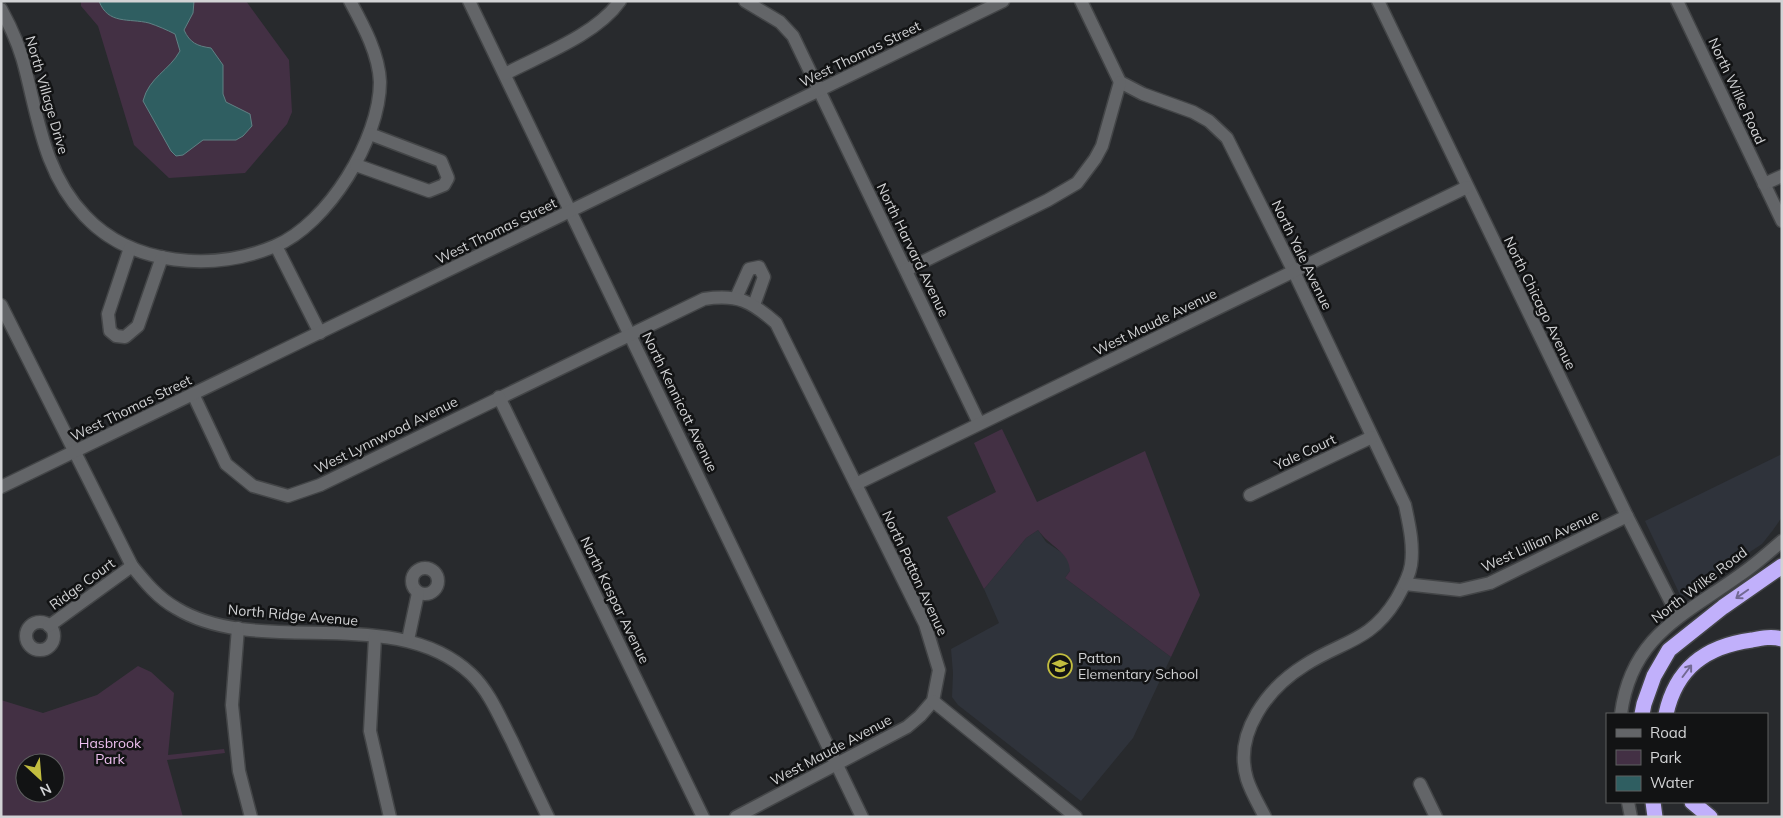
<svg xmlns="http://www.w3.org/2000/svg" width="1783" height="818" font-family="Mulish,sans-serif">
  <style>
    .built { fill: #2f333b }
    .green { fill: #433044; fill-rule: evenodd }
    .water { fill: #2f5e61; stroke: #608184 }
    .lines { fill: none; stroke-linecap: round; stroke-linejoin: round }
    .minor-casing { stroke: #434547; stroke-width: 15 }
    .highway-casing { stroke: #434547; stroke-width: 18 }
    .minor { stroke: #636568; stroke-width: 12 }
    .highway { stroke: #c1b0fb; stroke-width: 15 }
    .oneway { stroke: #726993 }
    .labels { text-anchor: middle; stroke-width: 5; stroke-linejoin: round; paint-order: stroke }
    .street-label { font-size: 14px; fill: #d2d3d5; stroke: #121314 }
    .poi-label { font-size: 14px; fill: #d2d3d5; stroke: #121314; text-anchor: start }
    .park-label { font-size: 14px; fill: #edbfef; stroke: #121314 }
  </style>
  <rect width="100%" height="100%" fill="#282a2d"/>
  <g class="built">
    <path d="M 1782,454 L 1782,517 L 1773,530 L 1762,544 L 1681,597 L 1645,521 Z"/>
    <path d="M 1038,530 L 1046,542 L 1064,554 L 1070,563 L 1070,571 L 1065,578 L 1171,657 L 1133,738 L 1081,801 L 958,705 L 952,697 L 953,673 L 951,649 L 999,623 L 984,589 L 1026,538 Z"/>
  </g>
  <g class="green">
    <path d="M 81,1 L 246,1 L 289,60 L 292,112 L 287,124 L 245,173 L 169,178 L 134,145 L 98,26 L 81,6 Z"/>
    <path d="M 1002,429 L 1037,502 L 1145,451 L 1200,595 L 1171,657 L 1065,578 L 1070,571 C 1069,551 1050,547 1038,530 L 1026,538 L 984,589 L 947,517 L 996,492 L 974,443 Z"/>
    <path d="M 138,666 L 151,672 L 174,693 L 168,755 L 224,749 L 225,753 L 167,760 L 183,817 L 1,817 L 1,700 L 43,713 L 97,695 ZM 25,763 L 55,763 L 55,793 L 25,793 Z"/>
  </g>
  <path class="water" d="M 99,1 L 194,1 L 193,13 L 184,30 C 190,43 197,46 211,48 L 223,65 L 223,94 L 226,102 L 250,114 L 252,126 L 243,136 L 236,140 L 203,140 L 183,155 L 176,156 L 171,151 L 143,101 C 149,77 169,71 180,51 L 175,34 C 167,30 158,26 149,23 C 129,18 108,25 99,1 Z"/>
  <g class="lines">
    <g class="minor-casing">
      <g id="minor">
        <path d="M 469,1 L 862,817"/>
        <path d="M 745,1 L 780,22 L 793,36 L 979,423"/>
        <path d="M 1081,1 L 1120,82 L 1143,94 L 1193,112 L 1209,121 L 1227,138 L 1294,272 L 1405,505 C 1409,524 1414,545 1411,565 C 1409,578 1402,589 1396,600 C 1370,642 1342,641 1305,665 C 1268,688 1233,733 1247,779 C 1251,792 1259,805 1265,817"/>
        <path d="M 1378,1 L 1627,516 L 1678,616"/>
        <path d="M 1677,1 L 1782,221"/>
        <path d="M 1,9 C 12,29 21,50 26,72 C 39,124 46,175 85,216 C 132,266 214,272 275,246 C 328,224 380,139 380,82 C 379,54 363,25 350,1"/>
        <path d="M 505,74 C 541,55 596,35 620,1"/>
        <path d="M 356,165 L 429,191 L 444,185 L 448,178 L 441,161 L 370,134"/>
        <path d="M 1764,184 L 1782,176"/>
        <path d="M 276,246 L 320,333"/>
        <path d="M 130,248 L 108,314 L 110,331 L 116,336 L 125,337 L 138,326 L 162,257"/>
        <path d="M 906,270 L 1048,200 L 1077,183 L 1095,159 L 1102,146 L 1120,82"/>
        <path d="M 736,298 L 749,269 L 759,267 L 764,277 L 754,305"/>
        <path d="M 1,305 L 132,566 C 145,582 158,598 176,608 C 259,659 395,602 471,674 C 490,692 500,718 512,741 C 524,767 536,792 548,817"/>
        <path d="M 193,394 L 226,464 L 253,486 L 288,496 L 320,485 L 704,299 C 738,294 751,301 776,323 L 925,624 L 939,670 L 933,701 L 920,716 L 907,727 L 736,817"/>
        <path d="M 499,397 L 703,817"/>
        <path d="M 856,484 L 1467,187"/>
        <path d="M 1,487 L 1003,1"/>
        <path d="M 1250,495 L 1372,437"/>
        <circle cx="425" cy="581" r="13"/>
        <path d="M 1405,584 L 1460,590 L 1490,583 L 1627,516"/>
        <circle cx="40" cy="636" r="14"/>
        <path d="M 49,626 L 132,566"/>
        <path d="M 238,628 L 232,705 L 239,771 L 251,817"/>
        <path d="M 375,637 L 370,731 L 390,817"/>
        <path d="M 408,640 L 418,593"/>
        <path d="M 933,701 L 1076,817"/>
        <path d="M 1621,714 C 1631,636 1683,616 1740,575 C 1755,565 1768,553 1782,541"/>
        <path d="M 1420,784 L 1436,817"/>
        <path d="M 1628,802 L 1631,817"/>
      </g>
    </g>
    <g class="highway-casing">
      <g id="highway">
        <path d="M 1642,714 L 1644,704 L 1654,676 L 1669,650 L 1723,607 L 1782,566"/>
        <path d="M 1666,714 C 1676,668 1706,646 1752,640 C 1762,638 1772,636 1782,639"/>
        <path d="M 1653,802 L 1655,817"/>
        <path d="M 1692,802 L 1710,817"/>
      </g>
    </g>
    <use href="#minor" class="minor"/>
    <use href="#highway" class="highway"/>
  </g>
  <defs><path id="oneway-shaft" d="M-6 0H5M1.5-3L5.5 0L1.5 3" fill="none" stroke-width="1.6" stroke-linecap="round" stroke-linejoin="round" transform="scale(1.25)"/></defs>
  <g class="oneway">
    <use href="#oneway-shaft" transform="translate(1742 594) rotate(145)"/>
    <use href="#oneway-shaft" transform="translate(1687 671) rotate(-53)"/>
  </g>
  <defs>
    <g id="school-ring" transform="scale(1.25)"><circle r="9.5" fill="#121314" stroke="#c2bd3f" stroke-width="1.5"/><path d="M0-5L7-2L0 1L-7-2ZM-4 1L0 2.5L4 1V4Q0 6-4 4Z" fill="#c2bd3f"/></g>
  </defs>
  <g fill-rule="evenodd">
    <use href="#school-ring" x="1060" y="666"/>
  </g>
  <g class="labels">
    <g class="street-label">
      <text transform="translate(860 54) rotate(-26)" y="5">West Thomas Street</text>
      <text transform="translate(1737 91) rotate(65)" y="5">North Wilke Road</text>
      <text transform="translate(47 95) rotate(74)" y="5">North Village Drive</text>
      <text transform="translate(496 231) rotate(-26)" y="5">West Thomas Street</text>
      <text transform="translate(913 250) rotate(64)" y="5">North Harvard Avenue</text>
      <text transform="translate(1302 255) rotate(64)" y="5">North Yale Avenue</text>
      <text transform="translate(1540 303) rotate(64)" y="5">North Chicago Avenue</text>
      <text transform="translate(1155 322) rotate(-26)" y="5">West Maude Avenue</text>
      <text transform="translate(680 402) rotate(64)" y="5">North Kennicott Avenue</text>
      <text transform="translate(131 408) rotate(-26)" y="5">West Thomas Street</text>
      <text transform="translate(386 435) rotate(-26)" y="5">West Lynnwood Avenue</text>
      <text transform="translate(1305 452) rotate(-25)" y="5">Yale Court</text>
      <text transform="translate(1540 541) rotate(-25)" y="5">West Lillian Avenue</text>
      <text transform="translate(915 573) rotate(65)" y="5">North Patton Avenue</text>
      <text transform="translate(82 584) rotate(-36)" y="5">Ridge Court</text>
      <text transform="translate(1699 585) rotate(-37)" y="5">North Wilke Road</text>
      <text transform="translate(615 600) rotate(64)" y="5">North Kaspar Avenue</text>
      <text transform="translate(293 615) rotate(5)" y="5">North Ridge Avenue</text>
      <text transform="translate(831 750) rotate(-28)" y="5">West Maude Avenue</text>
    </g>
    <g class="poi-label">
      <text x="1078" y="663">Patton<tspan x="1078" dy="16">Elementary School</tspan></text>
    </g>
    <g class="park-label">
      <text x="110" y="748">Hasbrook<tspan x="110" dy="16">Park</tspan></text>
    </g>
  </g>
  <rect width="1783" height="818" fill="none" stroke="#d2d3d5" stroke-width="5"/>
  <rect x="1606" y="713" width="162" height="90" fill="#121314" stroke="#5f6061"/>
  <rect x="1616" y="729" width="25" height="8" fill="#636568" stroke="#5f6061"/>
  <text x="1650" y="738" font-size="15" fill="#d2d3d5">Road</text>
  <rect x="1616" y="750" width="25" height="15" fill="#433044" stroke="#5f6061"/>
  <text x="1650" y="763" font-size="15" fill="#d2d3d5">Park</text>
  <rect x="1616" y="776" width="25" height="15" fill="#2f5e61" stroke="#5f6061"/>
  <text x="1650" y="788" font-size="15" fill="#d2d3d5">Water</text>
  <g transform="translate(40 778) rotate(154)"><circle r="24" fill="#121314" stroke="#5f6061"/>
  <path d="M0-4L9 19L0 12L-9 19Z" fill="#c2bd3f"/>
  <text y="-8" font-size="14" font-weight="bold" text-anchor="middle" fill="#d2d3d5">N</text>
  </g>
</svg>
